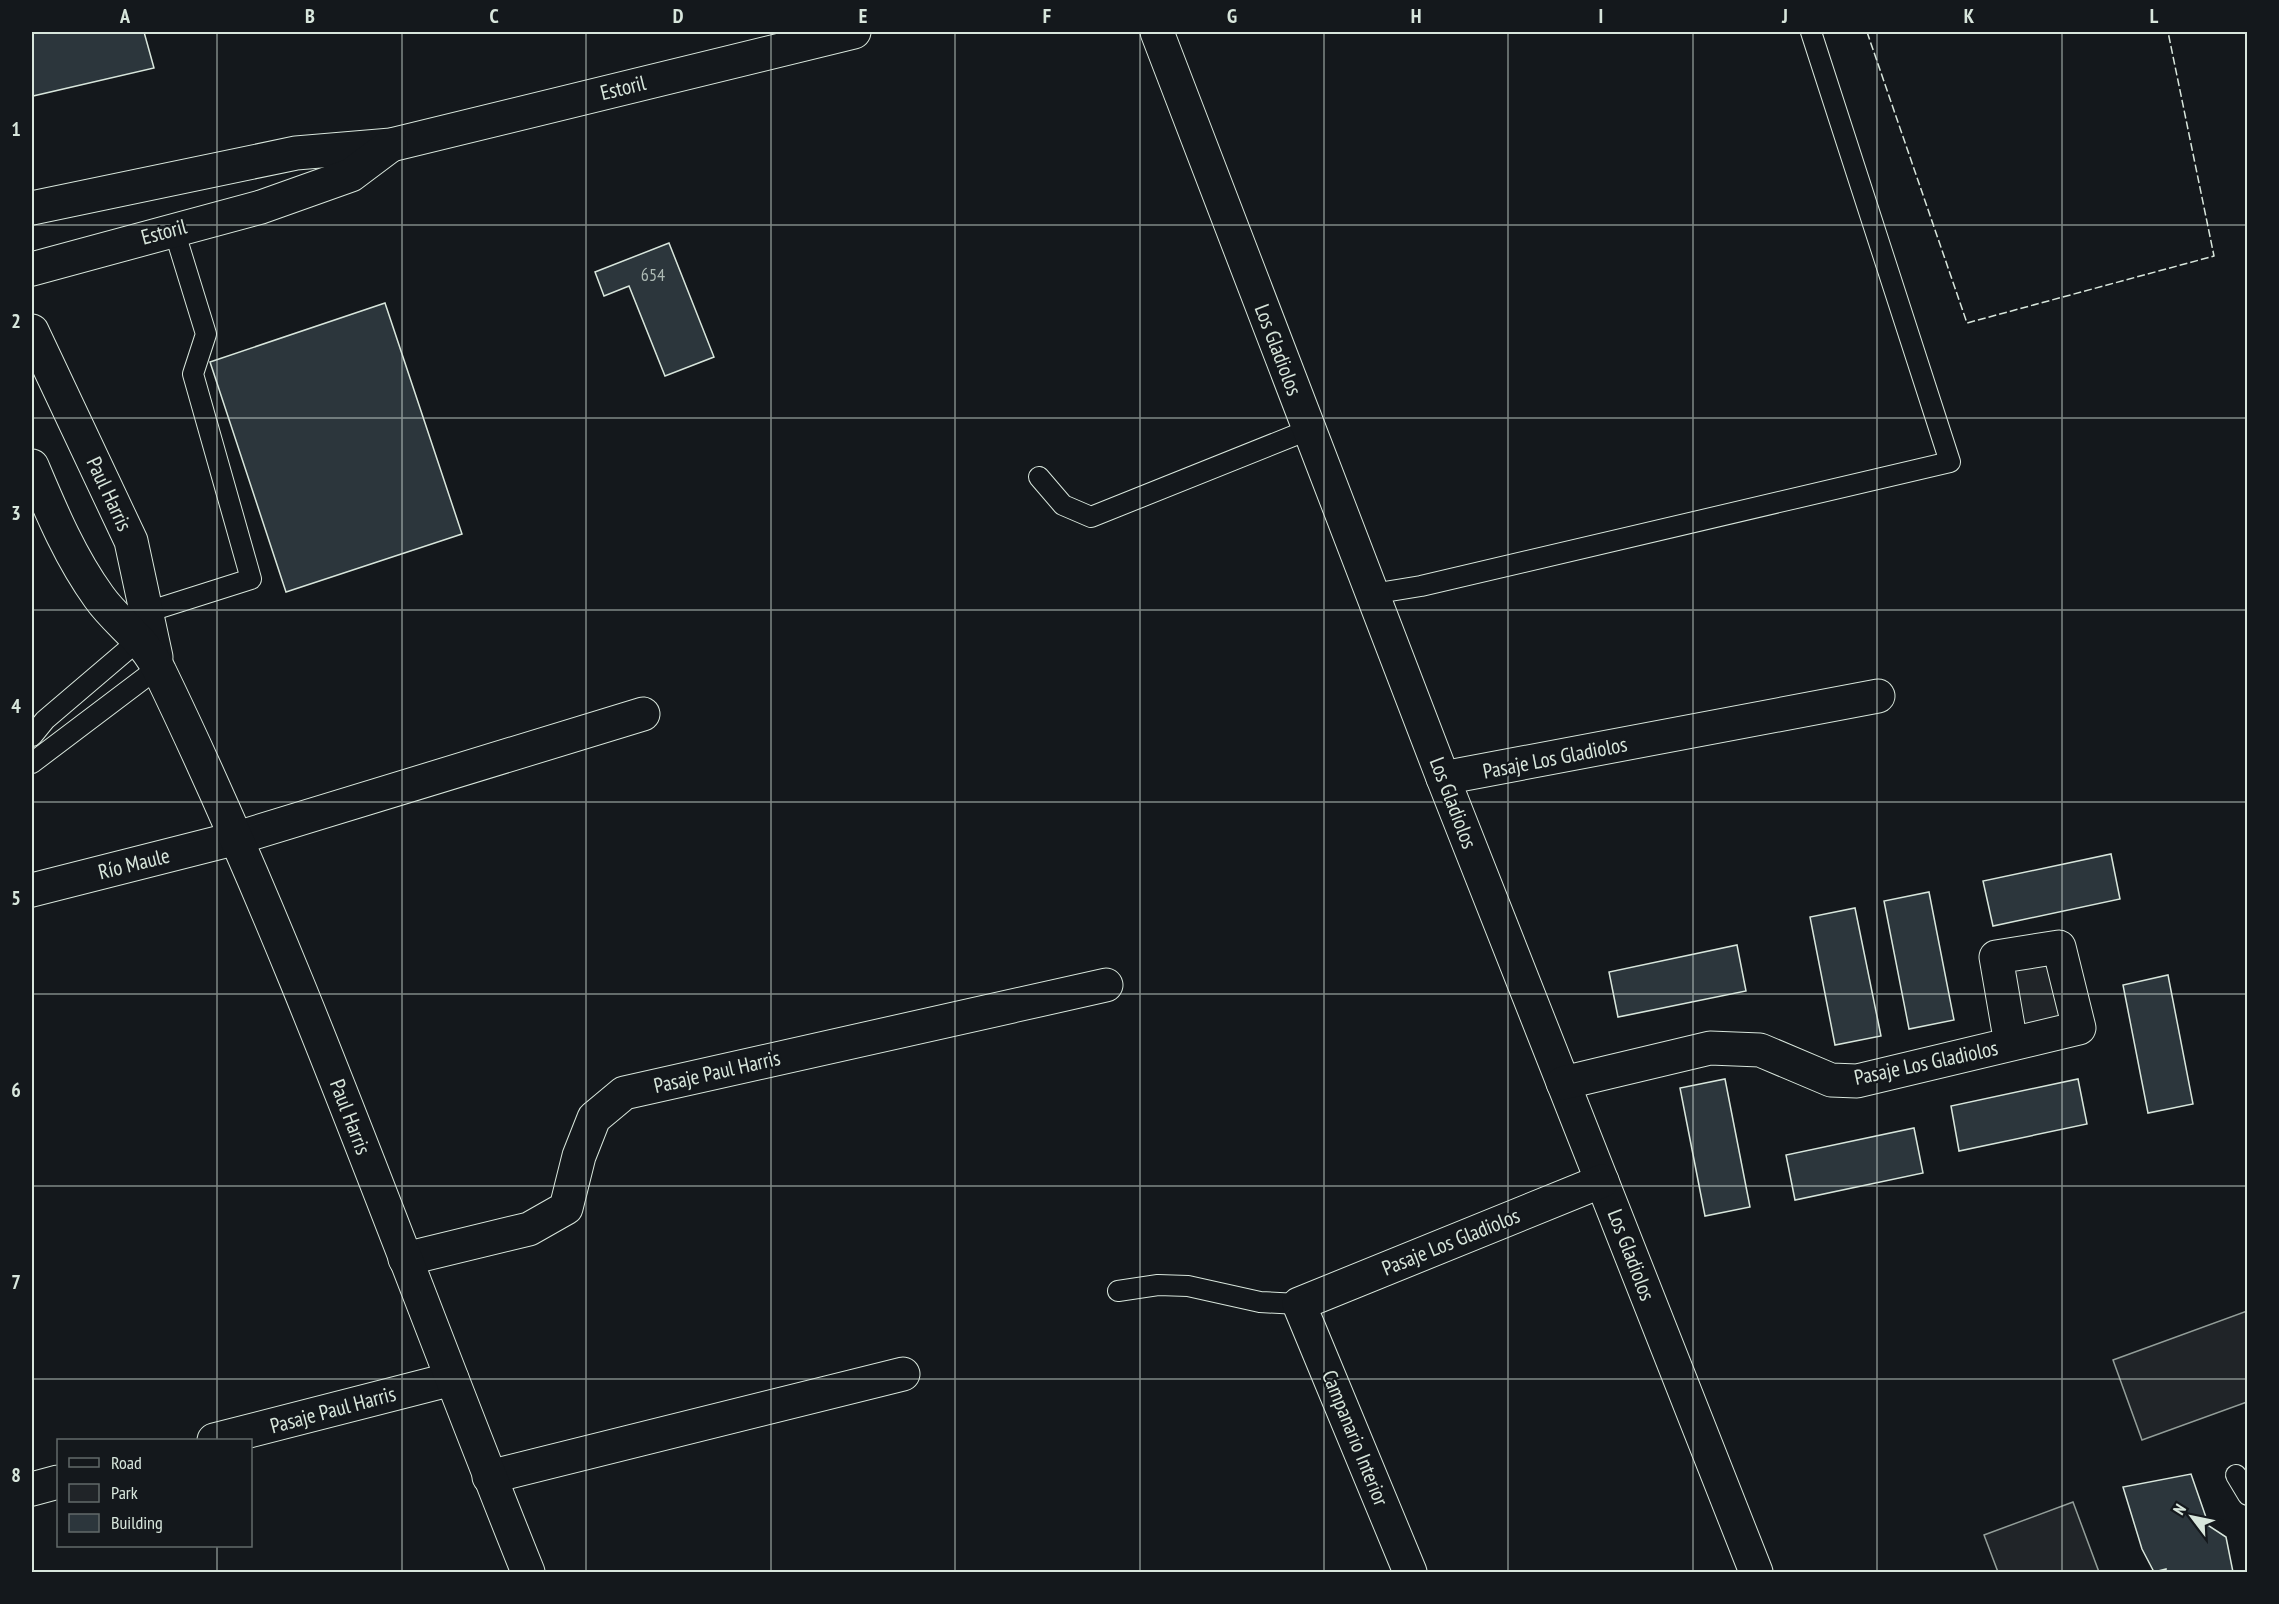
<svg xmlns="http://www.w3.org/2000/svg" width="2279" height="1604" font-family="'PT Sans Narrow',sans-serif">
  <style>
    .green { fill: #202428; stroke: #939e99; stroke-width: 1.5 }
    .building { fill: #2c363c; stroke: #d8e6dc; stroke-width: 1.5 }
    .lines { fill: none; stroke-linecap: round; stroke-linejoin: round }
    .service-casing { stroke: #d8e6dc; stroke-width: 22 }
    .minor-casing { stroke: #d8e6dc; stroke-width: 35 }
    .tertiary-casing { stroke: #d8e6dc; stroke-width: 35 }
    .secondary-casing { stroke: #d8e6dc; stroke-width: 35 }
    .service { stroke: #14181c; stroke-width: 20 }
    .minor { stroke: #14181c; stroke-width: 33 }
    .tertiary { stroke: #14181c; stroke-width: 33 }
    .secondary { stroke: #14181c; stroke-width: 33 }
    .fence { stroke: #d8e6dc; stroke-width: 1.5; stroke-dasharray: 8 3; stroke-linecap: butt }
    .grid { fill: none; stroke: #d8e6dc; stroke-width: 1.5; stroke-opacity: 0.55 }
    .labels { text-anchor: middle; stroke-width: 4.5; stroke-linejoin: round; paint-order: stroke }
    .number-label { font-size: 18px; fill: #adbab4 }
    .street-label { font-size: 21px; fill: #d8e6dc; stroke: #14181c }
    .neatline { fill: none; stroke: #d8e6dc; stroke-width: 2 }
    .grid-label { font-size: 20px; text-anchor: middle; font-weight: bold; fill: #d8e6dc }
  </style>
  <rect width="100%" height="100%" fill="#14181c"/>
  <g class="green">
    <path d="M 2059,947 L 2079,1028 L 2011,1044 L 1996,957 Z"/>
    <path d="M 2247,1311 L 2247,1402 L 2142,1440 L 2113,1360 Z"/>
    <path d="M 2073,1502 L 2099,1572 L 1998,1572 L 1984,1535 Z"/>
  </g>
  <g class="building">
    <path d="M 32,32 L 144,32 L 154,68 L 33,96 Z"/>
    <path d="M 669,243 L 714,357 L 665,376 L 629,286 L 604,296 L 595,272 Z"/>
    <path d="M 385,303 L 462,534 L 286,592 L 210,362 Z"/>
    <path d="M 2111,854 L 2120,899 L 1993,926 L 1983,881 Z"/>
    <path d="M 1929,892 L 1954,1020 L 1909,1029 L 1884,901 Z"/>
    <path d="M 1855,908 L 1881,1036 L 1835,1045 L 1810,917 Z"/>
    <path d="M 1737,945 L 1746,991 L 1618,1017 L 1609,972 Z"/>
    <path d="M 2168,975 L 2193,1104 L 2148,1113 L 2123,985 Z"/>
    <path d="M 1725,1079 L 1750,1207 L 1705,1216 L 1680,1088 Z"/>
    <path d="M 2078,1079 L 2087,1124 L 1959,1151 L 1951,1106 Z"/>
    <path d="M 1914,1128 L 1923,1173 L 1795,1200 L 1786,1155 Z"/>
    <path d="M 2191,1474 L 2209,1526 L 2226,1537 L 2233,1572 L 2166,1572 L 2166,1569 L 2154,1572 L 2142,1549 L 2123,1487 Z"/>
  </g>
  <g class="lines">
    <g class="service-casing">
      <g id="service">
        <path d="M 1039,477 L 1063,505 L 1091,517 L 1308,430"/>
        <path d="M 1372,594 L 1421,586 L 1950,462 L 1811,32"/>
        <path d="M 147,612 L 251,579 L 193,374 L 206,334 L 174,230"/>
        <path d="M 32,736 L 45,720 L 140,639"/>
        <path d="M 32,763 L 159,667"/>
        <path d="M 1118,1291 L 1158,1285 L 1188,1286 L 1260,1302 L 1299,1304"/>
        <path d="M 2236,1475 L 2248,1495"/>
      </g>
    </g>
    <g class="minor-casing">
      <g id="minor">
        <path d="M 1157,32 L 1443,778 L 1756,1572"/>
        <path d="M 1443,778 L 1878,696"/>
        <path d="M 32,890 L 237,838 L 643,714"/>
        <path d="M 1563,1083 L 1710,1048 L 1760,1050 L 1831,1080 L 1857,1081 L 2079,1028 L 2059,947 L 1996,957 L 2011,1044"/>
        <path d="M 405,1259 L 529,1229 L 566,1208 L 579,1156 L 594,1118 L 624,1093 L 1106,985"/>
        <path d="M 214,1440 L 452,1379"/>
        <path d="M 489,1477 L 903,1374"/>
        <path d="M 32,1489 L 58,1482"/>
        <path d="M 1410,1572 L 1299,1304 L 1602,1181"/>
      </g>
    </g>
    <g class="tertiary-casing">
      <g id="tertiary">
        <path d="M 32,331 L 131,541 L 156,657"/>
        <path d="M 32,466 C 51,511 70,557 99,597 C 118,624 145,639 160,672 C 301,964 407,1272 528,1572"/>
      </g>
    </g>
    <g class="secondary-casing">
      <g id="secondary">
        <path d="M 32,208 L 296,153 L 391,145 L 854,32"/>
        <path d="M 32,269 L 261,207 L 351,175 L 391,145"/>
      </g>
    </g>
    <use href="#service" class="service"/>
    <use href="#minor" class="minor"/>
    <use href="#tertiary" class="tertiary"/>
    <use href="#secondary" class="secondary"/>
    <path class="fence" d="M 1867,32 L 1967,323 L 2214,256 L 2168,32"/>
  </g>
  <path class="grid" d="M 217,32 L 217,1440M 402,32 L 402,1572M 586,32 L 586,1572M 771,32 L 771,1572M 955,32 L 955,1572M 1140,32 L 1140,1572M 1324,32 L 1324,1572M 1508,32 L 1508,1572M 1693,32 L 1693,1572M 1877,32 L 1877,1572M 2062,32 L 2062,1572M 32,225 L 2248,225M 32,418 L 2248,418M 32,610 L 2248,610M 32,802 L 2248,802M 32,994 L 2248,994M 32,1186 L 2248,1186M 32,1379 L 2248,1379M 217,1546 L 217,1572"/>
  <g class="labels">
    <g class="number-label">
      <text x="653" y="281">654</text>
    </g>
    <g class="street-label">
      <text transform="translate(623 88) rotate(-14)" y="7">Estoril</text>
      <text transform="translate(164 232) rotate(-15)" y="7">Estoril</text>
      <text transform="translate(1278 350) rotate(69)" y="7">Los Gladiolos</text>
      <text transform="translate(109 494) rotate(65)" y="7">Paul Harris</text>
      <text transform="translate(1555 758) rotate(-11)" y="7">Pasaje Los Gladiolos</text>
      <text transform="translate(1453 803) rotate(69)" y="7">Los Gladiolos</text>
      <text transform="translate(134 864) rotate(-14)" y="7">Río Maule</text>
      <text transform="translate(1926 1063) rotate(-12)" y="7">Pasaje Los Gladiolos</text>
      <text transform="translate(717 1072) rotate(-13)" y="7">Pasaje Paul Harris</text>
      <text transform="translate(350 1117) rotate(69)" y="7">Paul Harris</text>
      <text transform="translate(1451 1242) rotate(-22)" y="7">Pasaje Los Gladiolos</text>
      <text transform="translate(1631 1255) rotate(69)" y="7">Los Gladiolos</text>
      <text transform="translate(333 1410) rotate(-15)" y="7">Pasaje Paul Harris</text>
      <text transform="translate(1355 1438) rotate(68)" y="7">Campanario Interior</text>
    </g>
  </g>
  <rect width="2279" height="1604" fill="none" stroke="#14181c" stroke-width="66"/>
  <rect x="57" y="1439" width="195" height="108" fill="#14181c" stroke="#626a69" stroke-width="1.5"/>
  <rect x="69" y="1458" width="30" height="9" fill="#14181c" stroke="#626a69" stroke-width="1.5"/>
  <text x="111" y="1469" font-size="18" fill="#d8e6dc">Road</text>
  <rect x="69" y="1484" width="30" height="18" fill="#202428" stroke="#626a69" stroke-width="1.5"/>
  <text x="111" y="1499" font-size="18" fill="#d8e6dc">Park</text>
  <rect x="69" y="1514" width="30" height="18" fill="#2c363c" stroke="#626a69" stroke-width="1.5"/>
  <text x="111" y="1529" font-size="18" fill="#d8e6dc">Building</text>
  <g transform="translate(2192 1517) rotate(302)" stroke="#14181c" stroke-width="4.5" paint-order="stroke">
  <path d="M0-4.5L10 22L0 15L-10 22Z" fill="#d8e6dc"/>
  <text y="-9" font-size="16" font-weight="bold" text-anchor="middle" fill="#d8e6dc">N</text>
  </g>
  <rect x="33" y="33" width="2213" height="1538" class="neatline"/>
  <g class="grid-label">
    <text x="125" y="23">A</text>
    <text x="310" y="23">B</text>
    <text x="494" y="23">C</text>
    <text x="678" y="23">D</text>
    <text x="863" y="23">E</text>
    <text x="1047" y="23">F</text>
    <text x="1232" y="23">G</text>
    <text x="1416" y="23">H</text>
    <text x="1601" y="23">I</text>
    <text x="1785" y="23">J</text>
    <text x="1969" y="23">K</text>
    <text x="2154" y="23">L</text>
    <text x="16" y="136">1</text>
    <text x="16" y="328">2</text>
    <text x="16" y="520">3</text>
    <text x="16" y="713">4</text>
    <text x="16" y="905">5</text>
    <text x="16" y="1097">6</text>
    <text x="16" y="1289">7</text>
    <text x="16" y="1482">8</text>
  </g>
</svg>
